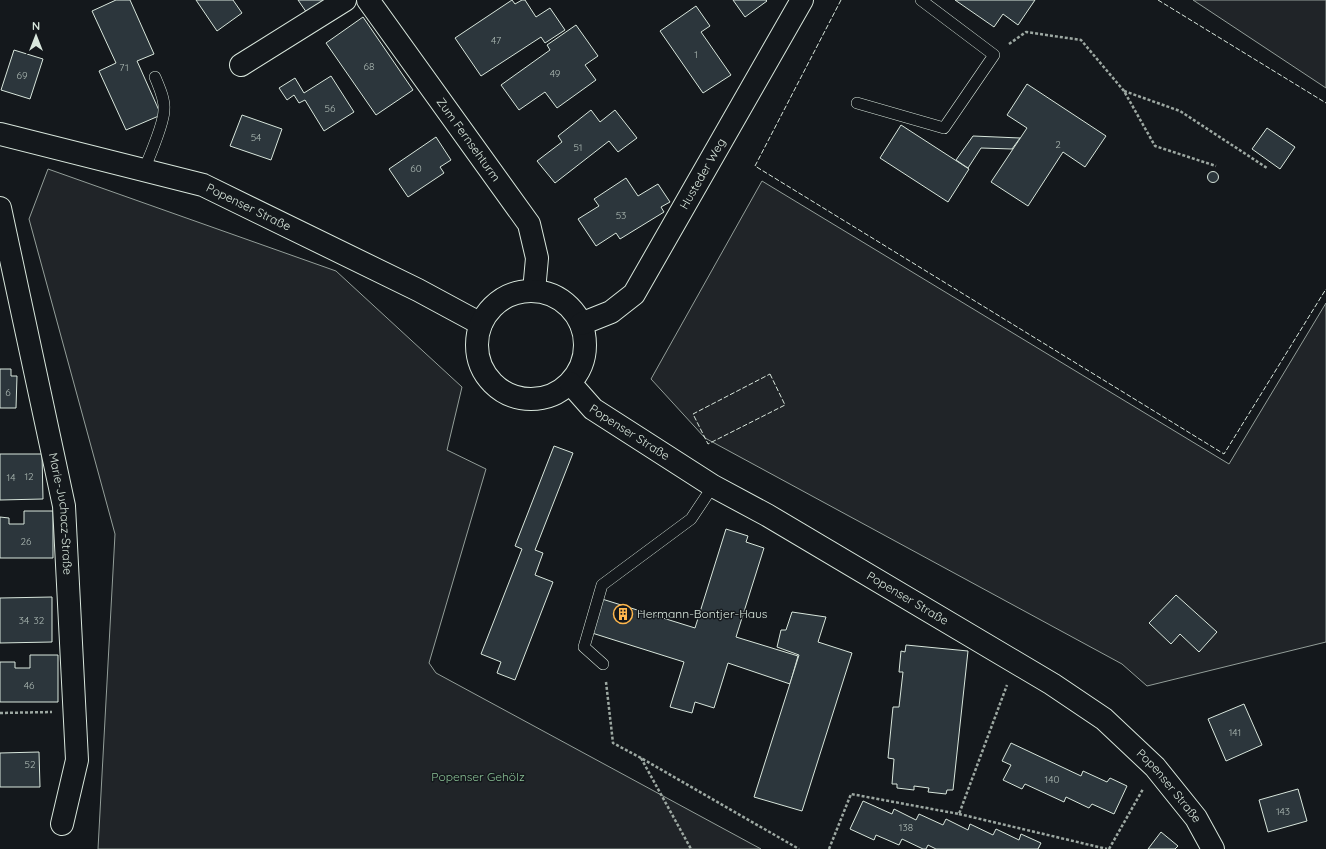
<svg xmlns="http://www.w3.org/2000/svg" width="1326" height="849" font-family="Quicksand,sans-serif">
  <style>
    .green { fill: #202428; stroke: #939e99 }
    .building { fill: #2c363c; stroke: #d8e6dc }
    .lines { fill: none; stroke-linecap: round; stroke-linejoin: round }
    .lane-casing { stroke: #d8e6dc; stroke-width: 12 }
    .street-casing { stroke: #d8e6dc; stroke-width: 24 }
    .path { stroke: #9da8a2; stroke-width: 2.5; stroke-dasharray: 3 2; stroke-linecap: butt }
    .lane { stroke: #14181c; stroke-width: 11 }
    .street { stroke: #14181c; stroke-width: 22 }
    .fence { stroke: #d8e6dc; stroke-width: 1; stroke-dasharray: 5 2; stroke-linecap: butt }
    .labels { text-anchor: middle; stroke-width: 3; stroke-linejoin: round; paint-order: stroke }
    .number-label { font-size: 10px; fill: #adbab4 }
    .street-label { font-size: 12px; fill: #d8e6dc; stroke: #14181c }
    .poi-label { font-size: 12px; fill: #d8e6dc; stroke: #14181c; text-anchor: start }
    .park-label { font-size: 12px; fill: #8ac095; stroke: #14181c }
  </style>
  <rect width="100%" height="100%" fill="#14181c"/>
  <g class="green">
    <path d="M 1193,0 L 1326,0 L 1326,88 Z"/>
    <path d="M 48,169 L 336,271 L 462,387 L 447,450 L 486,469 L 429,663 L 436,673 L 761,849 L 98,849 L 115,534 L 29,219 Z"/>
    <path d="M 762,181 L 1229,464 L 1326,303 L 1326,642 L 1147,686 L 1122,664 L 705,438 L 651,379 Z"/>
  </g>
  <g class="building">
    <path d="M 116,0 L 130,0 L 154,54 L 137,61 L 161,115 L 126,130 L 99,71 L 116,63 L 92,11 Z"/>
    <path d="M 196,0 L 233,0 L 242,13 L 217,31 Z"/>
    <path d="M 298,0 L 335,0 L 309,16 Z"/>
    <path d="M 512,0 L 515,4 L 522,0 L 525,0 L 536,17 L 550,8 L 565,30 L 545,43 L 541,37 L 481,76 L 455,38 Z"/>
    <path d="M 733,0 L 766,0 L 767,1 L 745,17 Z"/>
    <path d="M 955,0 L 1035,0 L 1018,25 L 1003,14 L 994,27 Z"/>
    <path d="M 696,6 L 710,26 L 701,32 L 731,75 L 703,93 L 660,31 Z"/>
    <path d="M 363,17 L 413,90 L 376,115 L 326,43 Z"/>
    <path d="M 576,25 L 598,56 L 585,65 L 596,80 L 557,108 L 545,92 L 519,110 L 501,85 L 550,50 L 547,45 Z"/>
    <path d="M 14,50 L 43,59 L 30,99 L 1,90 Z"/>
    <path d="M 331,76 L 354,112 L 324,131 L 305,100 L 299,103 L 294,95 L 287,100 L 279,88 L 295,78 L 304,93 Z"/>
    <path d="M 1027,84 L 1106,136 L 1085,167 L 1063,152 L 1028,206 L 991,182 L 1027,128 L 1007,115 Z"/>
    <path d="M 591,110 L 600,122 L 615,110 L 637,138 L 618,152 L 609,141 L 555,183 L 537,161 L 562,142 L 558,136 Z"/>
    <path d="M 242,115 L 282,129 L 271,160 L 230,146 Z"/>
    <path d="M 901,125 L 969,169 L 948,202 L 880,158 Z"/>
    <path d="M 1267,128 L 1295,147 L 1280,169 L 1252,149 Z"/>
    <path d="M 973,136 L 1020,138 L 1012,149 L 981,148 L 968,168 L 956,160 Z"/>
    <path d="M 436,137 L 451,160 L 440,167 L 444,173 L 408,197 L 389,169 Z"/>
    <circle cx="1213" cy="177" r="5.5"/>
    <path d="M 626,178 L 638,196 L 658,184 L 670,202 L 661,207 L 664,212 L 620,239 L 616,233 L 596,246 L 578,219 L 599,206 L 594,199 Z"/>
    <path d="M 0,369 L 11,369 L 11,376 L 17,376 L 16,408 L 0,408 Z"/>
    <path d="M 554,446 L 573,453 L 535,550 L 543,553 L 535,575 L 553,582 L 515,680 L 497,673 L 501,662 L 481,654 L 522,549 L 515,546 Z"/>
    <path d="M 0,454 L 42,454 L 43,499 L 0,500 Z"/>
    <path d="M 24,511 L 53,511 L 53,558 L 0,558 L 0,517 L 9,518 L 9,524 L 24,524 Z"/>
    <path d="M 726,529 L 748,536 L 746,542 L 764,548 L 736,637 L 798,656 L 790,684 L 728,663 L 714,708 L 695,702 L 692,713 L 670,707 L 684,662 L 592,633 L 602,599 L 695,628 Z"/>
    <path d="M 1176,595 L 1217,632 L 1199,652 L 1180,634 L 1171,644 L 1149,623 Z"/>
    <path d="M 52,597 L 52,642 L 0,643 L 0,598 Z"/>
    <path d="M 792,612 L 826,617 L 818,642 L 852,653 L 802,811 L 754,797 L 799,655 L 777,647 L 781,630 L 786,630 Z"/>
    <path d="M 906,645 L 968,651 L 953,790 L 947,790 L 946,794 L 928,792 L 929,788 L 914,786 L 914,790 L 897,788 L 897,784 L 892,784 L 894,759 L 888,758 L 893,707 L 899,707 L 903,672 L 899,672 L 901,651 L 905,652 Z"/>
    <path d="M 30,655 L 58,655 L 58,702 L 0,702 L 0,662 L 15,662 L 15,668 L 30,668 Z"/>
    <path d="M 1244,704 L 1262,745 L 1226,761 L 1208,719 Z"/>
    <path d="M 1011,743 L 1081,776 L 1083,771 L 1107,782 L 1110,778 L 1127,786 L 1114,814 L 1092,804 L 1089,808 L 1066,797 L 1064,802 L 1025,784 L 1022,789 L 1003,780 L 1011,765 L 1002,761 Z"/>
    <path d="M 39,752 L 40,787 L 0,787 L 0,753 Z"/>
    <path d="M 1298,789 L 1307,821 L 1268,832 L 1259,800 Z"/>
    <path d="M 863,801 L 892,814 L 894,809 L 916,820 L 919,814 L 943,825 L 946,819 L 968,830 L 970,824 L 993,835 L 996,829 L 1019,840 L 1021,834 L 1041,843 L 1038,849 L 936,849 L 928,845 L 926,849 L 923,849 L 902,839 L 899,845 L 876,835 L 874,840 L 850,829 Z"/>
    <path d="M 1161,832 L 1178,846 L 1175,849 L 1148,849 Z"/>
  </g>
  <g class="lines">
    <g class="lane-casing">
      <g id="lane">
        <path d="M 857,103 L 944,128 L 994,55 L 921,0"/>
        <path d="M 144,170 C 150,155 164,124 164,110 C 165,99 159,87 155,77"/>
        <path d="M 603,664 L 584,647 L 602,585 L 691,519 L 713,486"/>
      </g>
    </g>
    <g class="street-casing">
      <g id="street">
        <path id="s1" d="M 368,0 L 529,224 L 537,258 L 534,291"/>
        <path d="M 241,65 L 345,0"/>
        <path id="s2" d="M 0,134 L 203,185 L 418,290 L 481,324"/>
        <path id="s3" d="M 0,208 L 64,506 L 77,760 L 62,824"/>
        <circle cx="531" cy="345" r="54"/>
        <path id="s4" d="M 581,324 L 611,312 L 634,294 L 802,0"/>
        <path id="s5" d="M 570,383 L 593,409 L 713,486 L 767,515 L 1052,684 L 1104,719 L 1155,767 L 1196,818 L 1213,849"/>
      </g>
    </g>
    <g class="path">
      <path d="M 1009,44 L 1026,32 L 1081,40 L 1124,91 L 1155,146 L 1216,166"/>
      <path d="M 1124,91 L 1180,111 L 1267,168"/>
      <path d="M 606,682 L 613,743 L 641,758 L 799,849"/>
      <path d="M 0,713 L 52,712"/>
      <path d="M 641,758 L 691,849"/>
      <path d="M 959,814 L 1107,849"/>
      <path d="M 829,849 L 851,794 L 959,814 L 1007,685"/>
      <path d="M 1109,849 L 1143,789"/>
    </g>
    <use href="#lane" class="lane"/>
    <use href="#street" class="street"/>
    <g class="fence">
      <path d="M 841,0 L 755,166 L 1224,454 L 1326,289"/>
      <path d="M 1158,0 L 1326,103"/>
      <path d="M 770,374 L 785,405 L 708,444 L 693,414 Z"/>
    </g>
  </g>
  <defs>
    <g id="building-ring" transform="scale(1)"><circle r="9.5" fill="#14181c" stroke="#ffb74d" stroke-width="1.5"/><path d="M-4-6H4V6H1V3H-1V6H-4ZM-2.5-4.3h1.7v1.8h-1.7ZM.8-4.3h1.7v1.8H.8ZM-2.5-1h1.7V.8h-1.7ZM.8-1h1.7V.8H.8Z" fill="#ffb74d"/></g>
  </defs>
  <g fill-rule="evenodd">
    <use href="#building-ring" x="623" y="614"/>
  </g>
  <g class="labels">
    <g class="number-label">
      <text x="496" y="44">47</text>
      <text x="696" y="58">1</text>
      <text x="369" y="70">68</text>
      <text x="124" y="71">71</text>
      <text x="555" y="77">49</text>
      <text x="22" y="79">69</text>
      <text x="330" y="112">56</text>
      <text x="256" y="141">54</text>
      <text x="1058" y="148">2</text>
      <text x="578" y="151">51</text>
      <text x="416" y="172">60</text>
      <text x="621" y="219">53</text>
      <text x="8" y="396">6</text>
      <text x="29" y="480">12</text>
      <text x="11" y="481">14</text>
      <text x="26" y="545">26</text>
      <text x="24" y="624">34</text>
      <text x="39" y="624">32</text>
      <text x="29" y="689">46</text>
      <text x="1235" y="736">141</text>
      <text x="30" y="768">52</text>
      <text x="1052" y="783">140</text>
      <text x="1283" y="815">143</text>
      <text x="906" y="831">138</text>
    </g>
    <g class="street-label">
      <text dy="4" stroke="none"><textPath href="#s1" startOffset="172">Zum Fernsehturm</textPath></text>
      <text dy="4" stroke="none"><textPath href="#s4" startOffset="200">Husteder Weg</textPath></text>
      <text dy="4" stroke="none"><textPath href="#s2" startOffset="260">Popenser Straße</textPath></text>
      <text dy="4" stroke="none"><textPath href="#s5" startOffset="78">Popenser Straße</textPath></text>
      <text dy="4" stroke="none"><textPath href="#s3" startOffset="312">Marie-Juchacz-Straße</textPath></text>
      <text dy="4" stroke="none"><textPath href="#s5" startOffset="402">Popenser Straße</textPath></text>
      <text dy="4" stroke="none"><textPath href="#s5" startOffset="726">Popenser Straße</textPath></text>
    </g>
    <g class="poi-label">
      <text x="637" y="618">Hermann-Bontjer-Haus</text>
    </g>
    <g class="park-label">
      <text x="478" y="781">Popenser Gehölz</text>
    </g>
  </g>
  <g transform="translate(36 36)" stroke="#14181c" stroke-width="3" paint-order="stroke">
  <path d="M0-3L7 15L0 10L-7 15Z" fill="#d8e6dc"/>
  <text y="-6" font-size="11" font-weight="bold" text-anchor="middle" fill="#d8e6dc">N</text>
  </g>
</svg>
